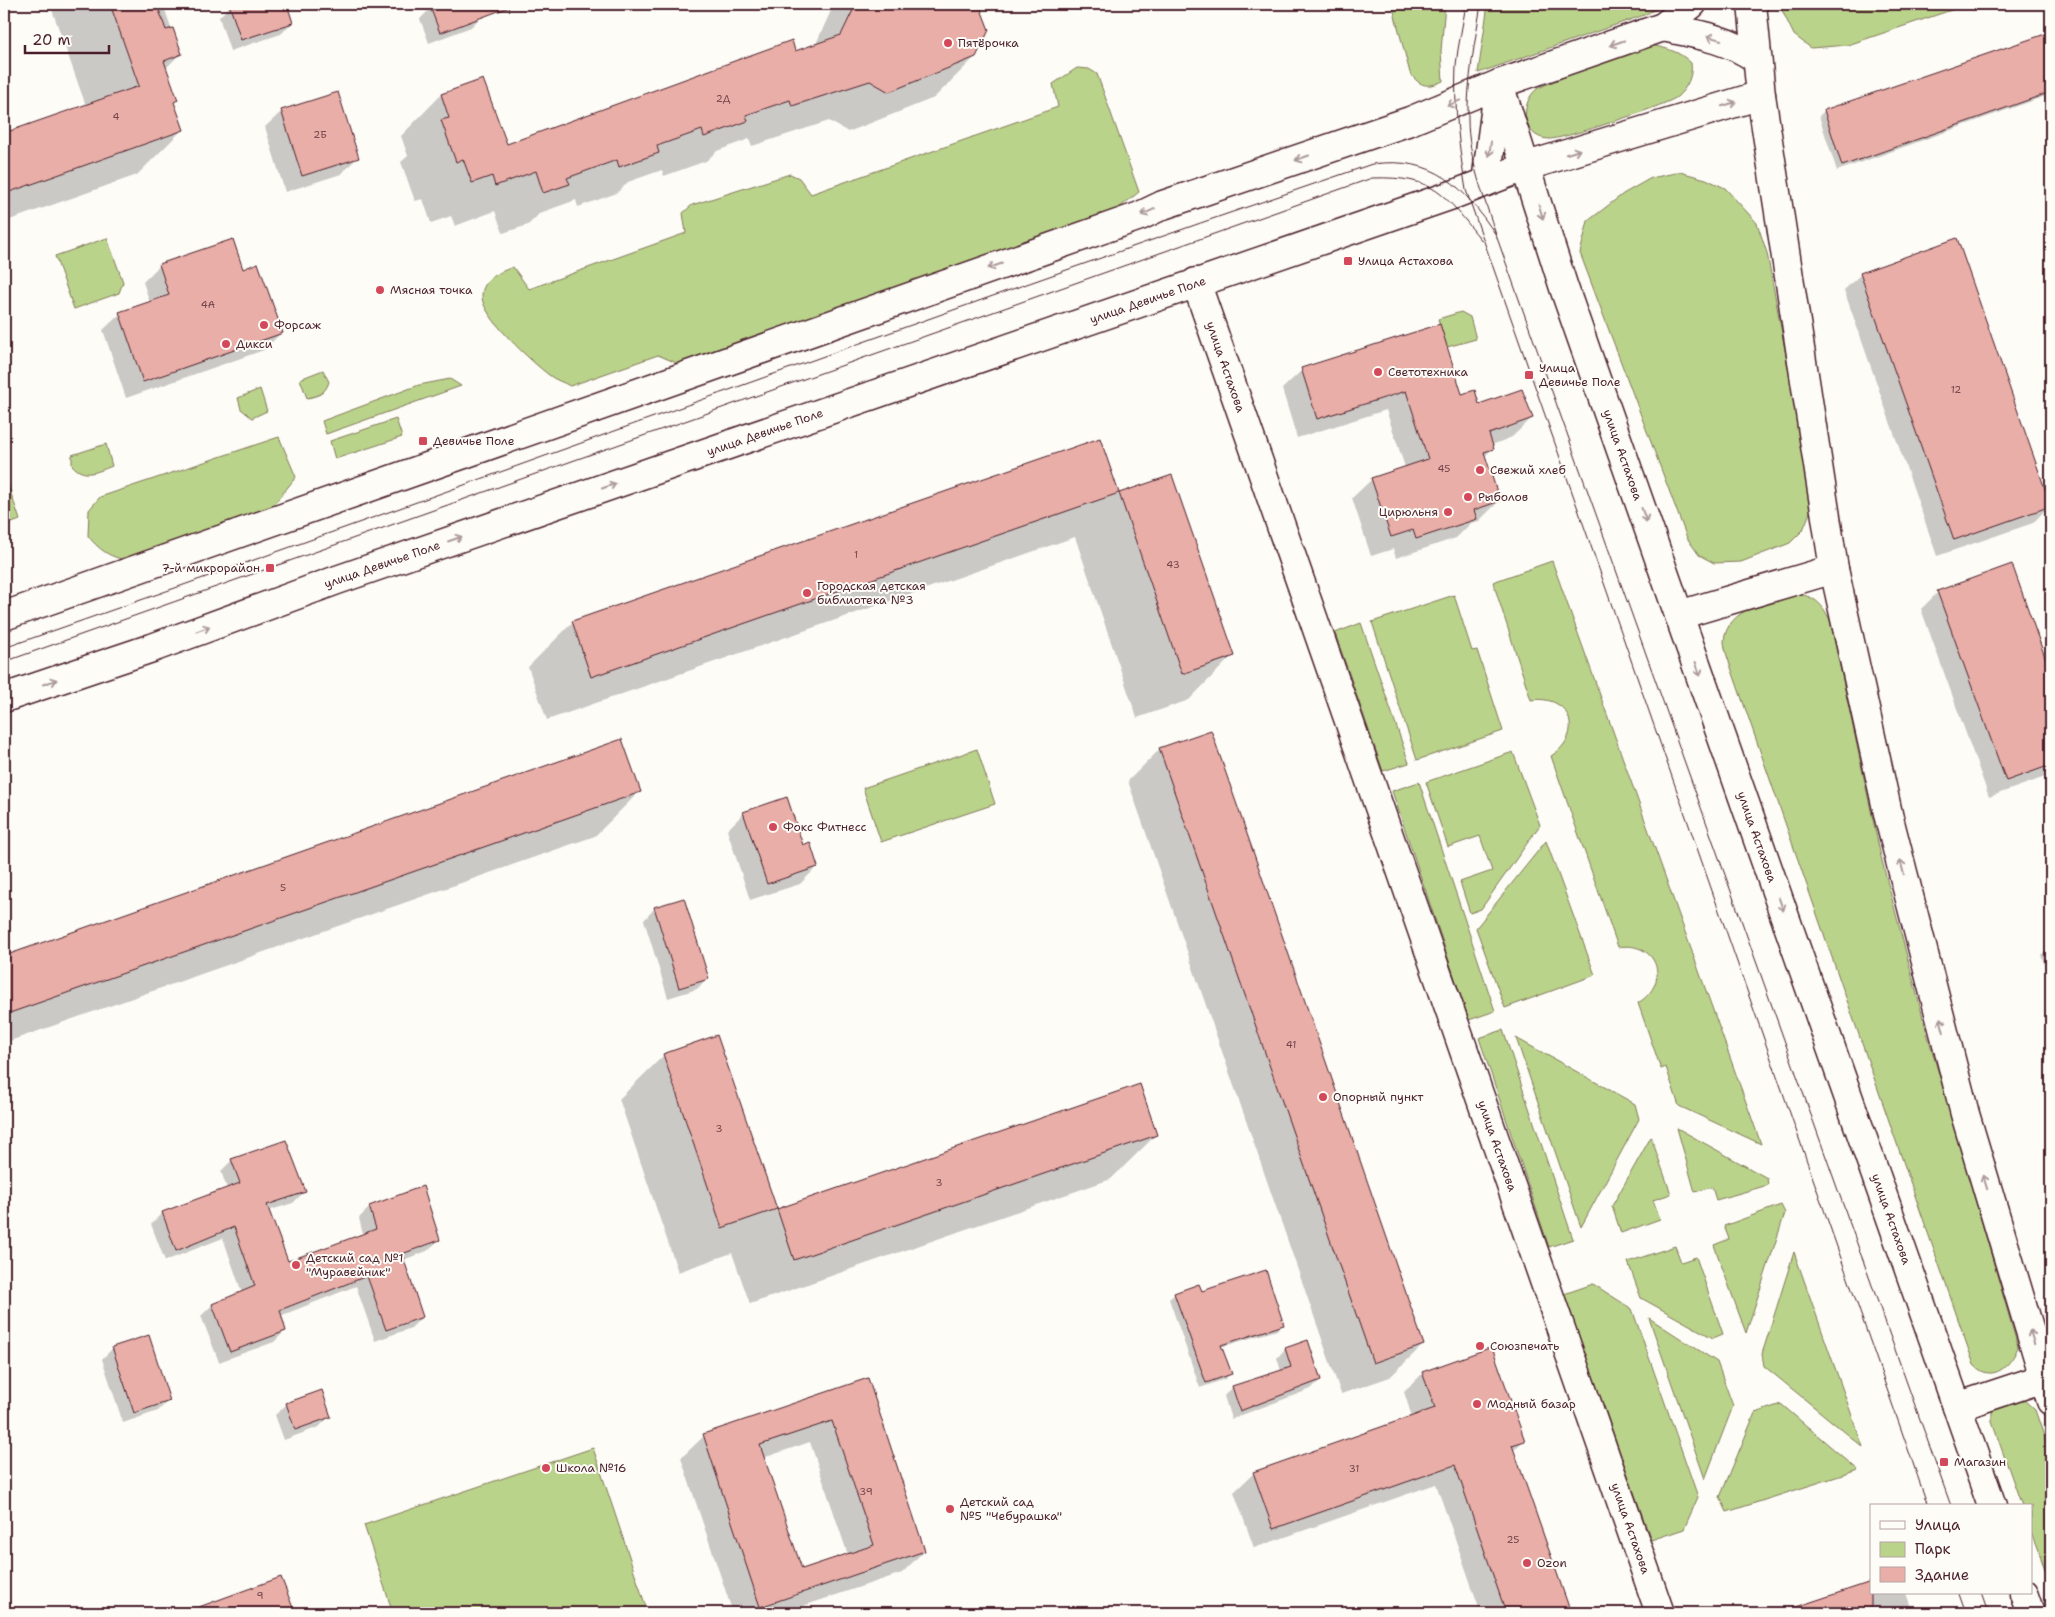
<svg xmlns="http://www.w3.org/2000/svg" width="2055" height="1617" font-family="'Shantell Sans',sans-serif">
  <style>
    .green { fill: #bad38a; stroke: #82795a }
    .shadow { fill: #0003; fill-rule: evenodd }
    .building { fill: #e8aea7; stroke: #4a1f2b; fill-rule: evenodd }
    .lines { fill: none; stroke-linecap: round; stroke-linejoin: round }
    .secondary-casing { stroke: #4a1f2b; stroke-width: 31 }
    .secondary { stroke: #fdfcf7; stroke-width: 28 }
    .tram { stroke: #4a1f2b; stroke-width: 1 }
    .oneway { stroke: #ac999b }
    .poi-dot { fill: #d1495b; stroke: #fdfcf7; stroke-width: 2 }
    .labels { text-anchor: middle; stroke-width: 4; stroke-linejoin: round; paint-order: stroke }
    .number-label { font-size: 10px; fill: #72434a }
    .poi-label { font-size: 12px; fill: #4a1f2b; stroke: #fdfcf7; text-anchor: start }
    .street-label { font-size: 12px; fill: #4a1f2b; stroke: #fdfcf7 }
  </style>
  <rect width="100%" height="100%" fill="#fdfcf7"/>
  <filter id="ink" filterUnits="userSpaceOnUse"><feTurbulence type="fractalNoise" baseFrequency=".02" numOctaves="2"/><feDisplacementMap in="SourceGraphic" scale="10" xChannelSelector="R" yChannelSelector="G"/><feConvolveMatrix kernelMatrix="1 2 1 2 8 2 1 2 1" color-interpolation-filters="sRGB"/></filter>
  <g filter="url(#ink)">
    <g class="green">
      <path d="M 1392,4 L 1445,4 L 1441,51 L 1443,81 C 1428,88 1420,87 1410,73 Z"/>
      <path d="M 1488,4 L 1666,4 L 1644,15 L 1478,73 Z"/>
      <path d="M 1779,4 L 1969,4 L 1848,45 L 1811,48 L 1794,35 Z"/>
      <path d="M 1650,45 C 1666,48 1679,51 1691,63 C 1693,76 1687,88 1677,97 C 1667,105 1562,140 1549,139 C 1521,138 1519,102 1538,88 L 1619,54 Z"/>
      <path d="M 1077,68 L 1089,69 L 1097,74 L 1139,192 L 1114,212 L 679,364 L 658,355 L 570,386 C 563,382 555,380 549,375 C 533,363 481,316 482,296 C 482,279 500,272 513,267 L 529,289 L 686,233 L 683,213 L 692,205 L 790,174 L 799,178 L 811,194 L 1058,107 L 1053,84 Z"/>
      <path d="M 1680,172 L 1706,179 L 1725,188 L 1757,223 L 1767,253 L 1798,420 L 1811,510 L 1803,530 L 1790,543 L 1741,562 L 1714,563 L 1699,555 L 1687,538 L 1580,253 L 1588,221 L 1623,194 L 1651,178 Z"/>
      <path d="M 107,238 L 123,282 L 119,293 L 74,309 L 55,256 Z"/>
      <path d="M 1461,312 L 1470,317 L 1476,339 L 1447,347 L 1438,319 Z"/>
      <path d="M 323,370 L 329,382 C 325,394 318,396 307,398 L 300,379 Z"/>
      <path d="M 450,379 L 461,386 L 326,434 L 322,421 L 419,385 Z"/>
      <path d="M 260,389 L 267,411 L 252,418 L 241,409 L 238,398 Z"/>
      <path d="M 396,419 L 402,437 L 335,459 L 330,441 Z"/>
      <path d="M 279,437 L 296,477 L 271,508 L 135,561 C 113,559 102,553 88,536 L 89,510 L 100,497 Z"/>
      <path d="M 106,444 L 112,466 C 97,472 84,479 72,465 L 72,455 Z"/>
      <path d="M 4,473 L 20,520 L 4,526 Z"/>
      <path d="M 1552,561 L 1761,1144 L 1679,1106 L 1666,1067 L 1661,1069 L 1638,1003 C 1672,982 1657,940 1618,947 L 1551,756 C 1585,735 1571,694 1531,700 L 1493,582 Z"/>
      <path d="M 1795,593 C 1815,597 1821,602 1830,620 L 1881,857 L 1927,1033 L 2018,1347 C 2011,1366 1992,1384 1974,1365 L 1727,656 C 1726,652 1724,645 1724,641 C 1727,608 1770,601 1795,593 Z"/>
      <path d="M 1454,595 L 1472,651 L 1477,650 L 1503,731 L 1417,760 L 1372,622 Z"/>
      <path d="M 1361,623 L 1409,763 L 1383,771 L 1335,633 Z"/>
      <path d="M 977,749 L 995,804 L 881,842 L 863,788 Z"/>
      <path d="M 1513,752 L 1540,825 L 1481,909 L 1470,913 L 1460,882 L 1492,871 L 1480,836 L 1448,847 L 1426,782 Z"/>
      <path d="M 1419,782 L 1495,1011 L 1469,1020 L 1392,791 Z"/>
      <path d="M 1546,841 L 1595,975 L 1505,1008 L 1476,928 Z"/>
      <path d="M 1503,1030 L 1573,1239 L 1549,1247 L 1479,1038 Z"/>
      <path d="M 1516,1038 L 1635,1104 L 1639,1119 L 1581,1227 Z"/>
      <path d="M 1677,1128 L 1767,1178 L 1768,1185 L 1716,1200 L 1712,1187 L 1695,1192 Z"/>
      <path d="M 1651,1137 L 1671,1194 L 1653,1200 L 1660,1219 L 1621,1233 L 1612,1206 Z"/>
      <path d="M 1781,1205 L 1785,1213 L 1746,1333 L 1714,1245 L 1729,1239 L 1724,1226 Z"/>
      <path d="M 1675,1246 L 1681,1262 L 1696,1257 L 1723,1334 L 1713,1338 L 1641,1298 L 1628,1262 Z"/>
      <path d="M 1794,1252 L 1863,1447 L 1764,1366 L 1762,1354 Z"/>
      <path d="M 1593,1284 L 1632,1309 L 1698,1497 L 1684,1529 L 1651,1540 L 1564,1294 Z"/>
      <path d="M 1649,1318 L 1717,1362 L 1733,1406 L 1705,1479 Z"/>
      <path d="M 2010,1399 L 2024,1400 L 2035,1410 L 2051,1456 L 2051,1585 L 2031,1532 L 2031,1506 L 2022,1506 L 1992,1422 L 1992,1410 Z"/>
      <path d="M 1781,1404 L 1858,1470 L 1727,1512 L 1720,1497 L 1755,1413 Z"/>
      <path d="M 593,1448 L 648,1613 L 393,1613 L 364,1525 Z"/>
    </g>
    <g class="shadow">
      <path d="M 50,4 L 163,4 L 180,54 L 165,69 L 176,100 L 173,103 L 182,130 L 137,175 L 4,222 L 4,135 L 86,106 Z"/>
      <path d="M 239,4 L 286,4 L 292,23 L 281,34 L 230,51 L 219,17 L 230,6 Z"/>
      <path d="M 441,4 L 477,4 L 482,16 L 471,27 L 429,43 L 420,19 L 431,8 Z"/>
      <path d="M 834,4 L 978,4 L 988,30 L 975,57 L 934,98 L 848,132 L 829,121 L 752,146 L 749,139 L 717,151 L 706,161 L 664,176 L 662,170 L 628,182 L 617,193 L 578,207 L 576,200 L 540,213 L 528,225 L 503,233 L 495,211 L 455,226 L 451,216 L 431,223 L 423,199 L 415,201 L 401,162 L 408,156 L 401,136 L 441,95 L 482,80 L 506,145 L 815,46 Z"/>
      <path d="M 2051,33 L 2051,94 L 1837,171 L 1819,116 L 1824,111 Z"/>
      <path d="M 282,111 L 357,158 L 341,174 L 285,192 L 265,127 Z"/>
      <path d="M 232,240 L 243,270 L 281,333 L 264,350 L 126,398 L 103,330 L 120,314 L 150,303 L 143,282 L 159,266 Z"/>
      <path d="M 1861,274 L 2049,506 L 2033,523 L 1937,556 L 1844,290 Z"/>
      <path d="M 1302,370 L 1461,396 L 1479,406 L 1532,418 L 1512,437 L 1492,445 L 1493,448 L 1484,457 L 1499,501 L 1479,521 L 1471,523 L 1456,538 L 1396,558 L 1393,549 L 1371,556 L 1352,498 L 1372,479 L 1405,467 L 1386,410 L 1297,438 L 1282,389 Z"/>
      <path d="M 1099,439 L 1118,495 L 1172,476 L 1233,655 L 1189,700 L 1137,718 L 1075,537 L 547,720 L 528,667 L 573,622 Z"/>
      <path d="M 2011,566 L 2051,678 L 2051,775 L 1989,797 L 1921,609 L 1938,592 Z"/>
      <path d="M 622,740 L 640,791 L 595,836 L 4,1043 L 4,957 Z"/>
      <path d="M 1160,749 L 1423,1345 L 1390,1377 L 1341,1394 L 1128,781 Z"/>
      <path d="M 744,813 L 817,867 L 800,884 L 750,900 L 727,830 Z"/>
      <path d="M 655,908 L 708,978 L 697,989 L 668,998 L 644,920 Z"/>
      <path d="M 2051,945 L 2051,984 L 2041,955 Z"/>
      <path d="M 716,1036 L 776,1211 L 1139,1085 L 1156,1135 L 1111,1179 L 750,1304 L 732,1253 L 678,1272 L 619,1099 L 664,1055 Z"/>
      <path d="M 232,1160 L 304,1192 L 293,1203 L 268,1211 L 287,1263 L 363,1235 L 359,1218 L 370,1207 L 439,1240 L 427,1251 L 403,1260 L 422,1317 L 411,1328 L 375,1341 L 356,1286 L 280,1316 L 285,1331 L 274,1342 L 219,1362 L 201,1316 L 212,1305 L 242,1293 L 223,1238 L 165,1261 L 151,1224 L 162,1213 L 227,1189 L 221,1171 Z"/>
      <path d="M 1201,1292 L 1282,1324 L 1277,1330 L 1221,1347 L 1230,1374 L 1225,1379 L 1200,1388 L 1169,1299 L 1175,1294 Z"/>
      <path d="M 113,1348 L 169,1400 L 158,1411 L 123,1423 L 102,1359 Z"/>
      <path d="M 1285,1349 L 1320,1380 L 1311,1389 L 1231,1419 L 1224,1396 L 1232,1387 L 1281,1371 L 1277,1358 Z"/>
      <path d="M 1423,1373 L 1523,1441 L 1513,1451 L 1570,1613 L 1481,1613 L 1436,1484 L 1254,1548 L 1234,1492 L 1254,1473 L 1412,1417 L 1404,1392 Z"/>
      <path d="M 867,1379 L 924,1551 L 902,1573 L 782,1613 L 733,1613 L 681,1458 L 704,1436 ZM 810,1442 L 848,1555 L 801,1571 L 763,1458 Z"/>
      <path d="M 287,1404 L 330,1416 L 319,1427 L 284,1440 L 275,1415 Z"/>
      <path d="M 281,1578 L 293,1613 L 184,1613 Z"/>
      <path d="M 1871,1583 L 1871,1593 L 1906,1593 L 1913,1613 L 1781,1613 Z"/>
    </g>
    <g class="building">
      <path d="M 110,4 L 157,4 L 166,30 L 173,28 L 182,54 L 164,61 L 178,100 L 174,102 L 184,130 L 4,194 L 4,133 L 139,86 Z"/>
      <path d="M 229,4 L 287,4 L 293,23 L 241,40 Z"/>
      <path d="M 429,4 L 511,4 L 512,6 L 440,33 Z"/>
      <path d="M 856,4 L 979,4 L 989,30 L 976,57 L 889,92 L 870,81 L 792,106 L 790,100 L 746,115 L 748,121 L 704,137 L 702,130 L 657,146 L 659,153 L 619,167 L 617,160 L 567,178 L 570,184 L 543,193 L 536,171 L 495,186 L 492,176 L 472,183 L 463,159 L 456,162 L 441,120 L 449,118 L 441,94 L 483,79 L 507,144 L 792,40 L 795,51 L 841,35 Z"/>
      <path d="M 2051,32 L 2051,92 L 1842,166 L 1824,110 Z"/>
      <path d="M 338,92 L 359,158 L 302,176 L 281,110 Z"/>
      <path d="M 1957,238 L 2051,506 L 1954,540 L 1860,273 Z"/>
      <path d="M 233,239 L 243,269 L 258,263 L 283,333 L 143,382 L 119,312 L 169,295 L 159,264 Z"/>
      <path d="M 1440,324 L 1462,394 L 1475,390 L 1479,404 L 1522,389 L 1533,418 L 1489,434 L 1494,449 L 1484,452 L 1500,501 L 1474,510 L 1477,519 L 1416,539 L 1413,530 L 1391,537 L 1371,478 L 1428,459 L 1406,391 L 1317,419 L 1301,368 Z"/>
      <path d="M 1100,438 L 1119,493 L 591,677 L 572,621 Z"/>
      <path d="M 1172,475 L 1235,656 L 1182,674 L 1119,493 Z"/>
      <path d="M 2012,564 L 2051,674 L 2051,765 L 2006,781 L 1937,591 Z"/>
      <path d="M 1211,730 L 1424,1345 L 1373,1363 L 1159,748 Z"/>
      <path d="M 622,739 L 641,792 L 4,1015 L 4,956 Z"/>
      <path d="M 787,797 L 803,845 L 810,842 L 818,867 L 767,884 L 743,812 Z"/>
      <path d="M 684,898 L 709,979 L 679,988 L 654,907 Z"/>
      <path d="M 717,1035 L 777,1209 L 722,1228 L 663,1054 Z"/>
      <path d="M 1140,1084 L 1157,1135 L 794,1260 L 777,1209 Z"/>
      <path d="M 286,1140 L 306,1192 L 267,1205 L 288,1261 L 376,1229 L 369,1206 L 423,1186 L 440,1240 L 402,1254 L 423,1317 L 386,1330 L 367,1276 L 280,1310 L 286,1331 L 230,1352 L 212,1304 L 255,1286 L 234,1227 L 176,1251 L 162,1212 L 240,1183 L 231,1159 Z"/>
      <path d="M 1266,1270 L 1284,1325 L 1221,1345 L 1232,1374 L 1206,1383 L 1174,1293 L 1199,1284 L 1202,1291 Z"/>
      <path d="M 149,1335 L 170,1401 L 134,1413 L 112,1347 Z"/>
      <path d="M 1308,1340 L 1321,1380 L 1240,1411 L 1232,1386 L 1291,1367 L 1285,1348 Z"/>
      <path d="M 1492,1347 L 1525,1441 L 1512,1445 L 1571,1613 L 1506,1613 L 1455,1465 L 1273,1529 L 1253,1472 L 1435,1408 L 1422,1372 Z"/>
      <path d="M 868,1378 L 925,1551 L 760,1607 L 703,1434 ZM 832,1421 L 874,1545 L 802,1569 L 760,1445 Z"/>
      <path d="M 322,1390 L 331,1417 L 295,1430 L 286,1403 Z"/>
      <path d="M 281,1577 L 295,1613 L 189,1613 L 188,1611 Z"/>
      <path d="M 1871,1582 L 1871,1613 L 1791,1613 L 1790,1609 Z"/>
    </g>
    <g class="lines">
      <g class="secondary-casing">
        <g id="secondary">
          <path d="M 1752,4 L 1761,95 L 1834,569 L 1889,818 L 1965,1114 L 2051,1401"/>
          <path d="M 1663,27 C 1697,34 1728,39 1757,59"/>
          <path id="s1" d="M 1499,84 L 1564,288 L 1992,1506"/>
          <path d="M 1486,182 L 1498,90"/>
          <path id="s2" d="M 1196,282 L 1660,1613"/>
          <path d="M 1679,615 L 1834,569"/>
          <path d="M 4,616 L 1140,216 L 1163,205 L 1410,121 L 1499,84 L 1663,27 L 1692,4"/>
          <path id="s3" d="M 4,698 L 152,648 L 337,580 L 1455,194 L 1527,166 L 1761,95"/>
          <path d="M 1957,1407 L 2044,1378"/>
          <path d="M 2024,1593 L 2031,1613"/>
        </g>
      </g>
      <use href="#secondary" class="secondary"/>
      <g class="tram">
        <path d="M 1466,4 C 1463,24 1458,45 1456,65 C 1454,108 1459,148 1466,190 L 1928,1506"/>
        <path d="M 1481,4 C 1475,42 1467,81 1468,119 C 1468,158 1485,199 1496,235 L 1951,1506"/>
        <path d="M 4,648 C 461,489 914,320 1372,164 C 1436,156 1463,186 1496,235"/>
        <path d="M 4,662 L 1372,178 C 1436,176 1444,194 1482,241"/>
        <path d="M 1959,1593 L 1966,1613"/>
        <path d="M 1982,1593 L 1989,1613"/>
      </g>
    </g>
    <defs><path id="oneway-shaft" d="M-6 0H5M1.5-3L5.5 0L1.5 3" fill="none" stroke-width="1.6" stroke-linecap="round" stroke-linejoin="round" transform="scale(1.25)"/></defs>
    <g class="oneway">
      <use href="#oneway-shaft" transform="translate(1714 38) rotate(-165)"/>
      <use href="#oneway-shaft" transform="translate(1617 43) rotate(161)"/>
      <use href="#oneway-shaft" transform="translate(1454 103) rotate(157)"/>
      <use href="#oneway-shaft" transform="translate(1729 104) rotate(-17)"/>
      <use href="#oneway-shaft" transform="translate(1490 149) rotate(98)"/>
      <use href="#oneway-shaft" transform="translate(1573 152) rotate(-17)"/>
      <use href="#oneway-shaft" transform="translate(1302 158) rotate(161)"/>
      <use href="#oneway-shaft" transform="translate(1148 212) rotate(155)"/>
      <use href="#oneway-shaft" transform="translate(1541 212) rotate(73)"/>
      <use href="#oneway-shaft" transform="translate(995 266) rotate(161)"/>
      <use href="#oneway-shaft" transform="translate(609 486) rotate(-19)"/>
      <use href="#oneway-shaft" transform="translate(1644 515) rotate(71)"/>
      <use href="#oneway-shaft" transform="translate(455 539) rotate(-19)"/>
      <use href="#oneway-shaft" transform="translate(203 629) rotate(-20)"/>
      <use href="#oneway-shaft" transform="translate(1698 669) rotate(71)"/>
      <use href="#oneway-shaft" transform="translate(50 682) rotate(-19)"/>
      <use href="#oneway-shaft" transform="translate(1902 867) rotate(-104)"/>
      <use href="#oneway-shaft" transform="translate(1781 904) rotate(71)"/>
      <use href="#oneway-shaft" transform="translate(1942 1025) rotate(-104)"/>
      <use href="#oneway-shaft" transform="translate(1985 1182) rotate(-107)"/>
      <use href="#oneway-shaft" transform="translate(2032 1337) rotate(-107)"/>
    </g>
  </g>
  <g class="poi-dot">
    <circle cx="948" cy="43" r="5"/>
    <rect x="1343" y="256" width="10" height="10" rx="2.5"/>
    <circle cx="380" cy="290" r="5"/>
    <circle cx="264" cy="325" r="5"/>
    <circle cx="226" cy="344" r="5"/>
    <circle cx="1378" cy="372" r="5"/>
    <rect x="1524" y="370" width="10" height="10" rx="2.5"/>
    <rect x="418" y="436" width="10" height="10" rx="2.5"/>
    <circle cx="1480" cy="470" r="5"/>
    <circle cx="1468" cy="497" r="5"/>
    <circle cx="1448" cy="512" r="5"/>
    <rect x="265" y="563" width="10" height="10" rx="2.5"/>
    <circle cx="807" cy="593" r="5"/>
    <circle cx="773" cy="827" r="5"/>
    <circle cx="1323" cy="1097" r="5"/>
    <circle cx="296" cy="1265" r="5"/>
    <circle cx="1480" cy="1346" r="5"/>
    <circle cx="1477" cy="1404" r="5"/>
    <rect x="1939" y="1457" width="10" height="10" rx="2.5"/>
    <circle cx="546" cy="1468" r="5"/>
    <circle cx="950" cy="1509" r="5"/>
    <circle cx="1527" cy="1563" r="5"/>
  </g>
  <g class="labels">
    <g class="number-label">
      <text x="723" y="102">2Д</text>
      <text x="116" y="120">4</text>
      <text x="320" y="138">2Б</text>
      <text x="208" y="308">4А</text>
      <text x="1956" y="393">12</text>
      <text x="1444" y="472">45</text>
      <text x="856" y="558">1</text>
      <text x="1173" y="568">43</text>
      <text x="283" y="891">5</text>
      <text x="1291" y="1048">41</text>
      <text x="719" y="1132">3</text>
      <text x="939" y="1186">3</text>
      <text x="1354" y="1472">31</text>
      <text x="866" y="1495">39</text>
      <text x="1513" y="1543">25</text>
      <text x="260" y="1599">9</text>
    </g>
    <g class="poi-label">
      <text x="958" y="47">Пятёрочка</text>
      <text x="1358" y="265">Улица Астахова</text>
      <text x="390" y="294">Мясная точка</text>
      <text x="274" y="329">Форсаж</text>
      <text x="236" y="348">Дикси</text>
      <text x="1539" y="372">Улица<tspan x="1539" dy="14">Девичье Поле</tspan></text>
      <text x="1388" y="376">Светотехника</text>
      <text x="433" y="445">Девичье Поле</text>
      <text x="1490" y="474">Свежий хлеб</text>
      <text x="1478" y="501">Рыболов</text>
      <text x="1438" y="516" text-anchor="end">Цирюльня</text>
      <text x="260" y="572" text-anchor="end">7-й микрорайон</text>
      <text x="817" y="590">Городская детская<tspan x="817" dy="14">библиотека №3</tspan></text>
      <text x="783" y="831">Фокс Фитнесс</text>
      <text x="1333" y="1101">Опорный пункт</text>
      <text x="306" y="1262">Детский сад №1<tspan x="306" dy="14">"Муравейник"</tspan></text>
      <text x="1490" y="1350">Союзпечать</text>
      <text x="1487" y="1408">Модный базар</text>
      <text x="1954" y="1466">Магазин</text>
      <text x="556" y="1472">Школа №16</text>
      <text x="960" y="1506">Детский сад<tspan x="960" dy="14">№5 "Чебурашка"</tspan></text>
      <text x="1537" y="1567">Ozon</text>
    </g>
    <g class="street-label">
      <text dy="4" stroke="none"><textPath href="#s3" startOffset="1211">улица Девичье Поле</textPath></text>
      <text dy="4" stroke="none"><textPath href="#s2" startOffset="90">улица Астахова</textPath></text>
      <text dy="4" stroke="none"><textPath href="#s3" startOffset="806">улица Девичье Поле</textPath></text>
      <text dy="4" stroke="none"><textPath href="#s1" startOffset="391">улица Астахова</textPath></text>
      <text dy="4" stroke="none"><textPath href="#s3" startOffset="401">улица Девичье Поле</textPath></text>
      <text dy="4" stroke="none"><textPath href="#s1" startOffset="796">улица Астахова</textPath></text>
      <text dy="4" stroke="none"><textPath href="#s2" startOffset="915">улица Астахова</textPath></text>
      <text dy="4" stroke="none"><textPath href="#s1" startOffset="1201">улица Астахова</textPath></text>
      <text dy="4" stroke="none"><textPath href="#s2" startOffset="1320">улица Астахова</textPath></text>
    </g>
  </g>
  <rect width="2055" height="1617" fill="none" stroke="#fdfcf7" stroke-width="20"/>
  <rect x="10" y="10" width="2035" height="1597" fill="none" stroke="#4a1f2b" stroke-width="2" filter="url(#ink)"/>
  <rect x="1870" y="1504" width="162" height="90" fill="#fdfcf7" stroke="#b5a4a5"/>
  <rect x="1880" y="1521" width="25" height="8" fill="#fdfcf7" stroke="#b5a4a5"/>
  <text x="1915" y="1530" font-size="15" fill="#4a1f2b">Улица</text>
  <rect x="1880" y="1542" width="25" height="15" fill="#bad38a" stroke="#b5a4a5"/>
  <text x="1915" y="1554" font-size="15" fill="#4a1f2b">Парк</text>
  <rect x="1880" y="1567" width="25" height="15" fill="#e8aea7" stroke="#b5a4a5"/>
  <text x="1915" y="1580" font-size="15" fill="#4a1f2b">Здание</text>
  <path d="M25 45v8h84v-8" fill="none" stroke="#4a1f2b" stroke-width="2.5"/>
  <text x="32" y="45" font-size="15" fill="#4a1f2b" stroke="#fdfcf7" stroke-width="4" paint-order="stroke">20 m</text>
</svg>
